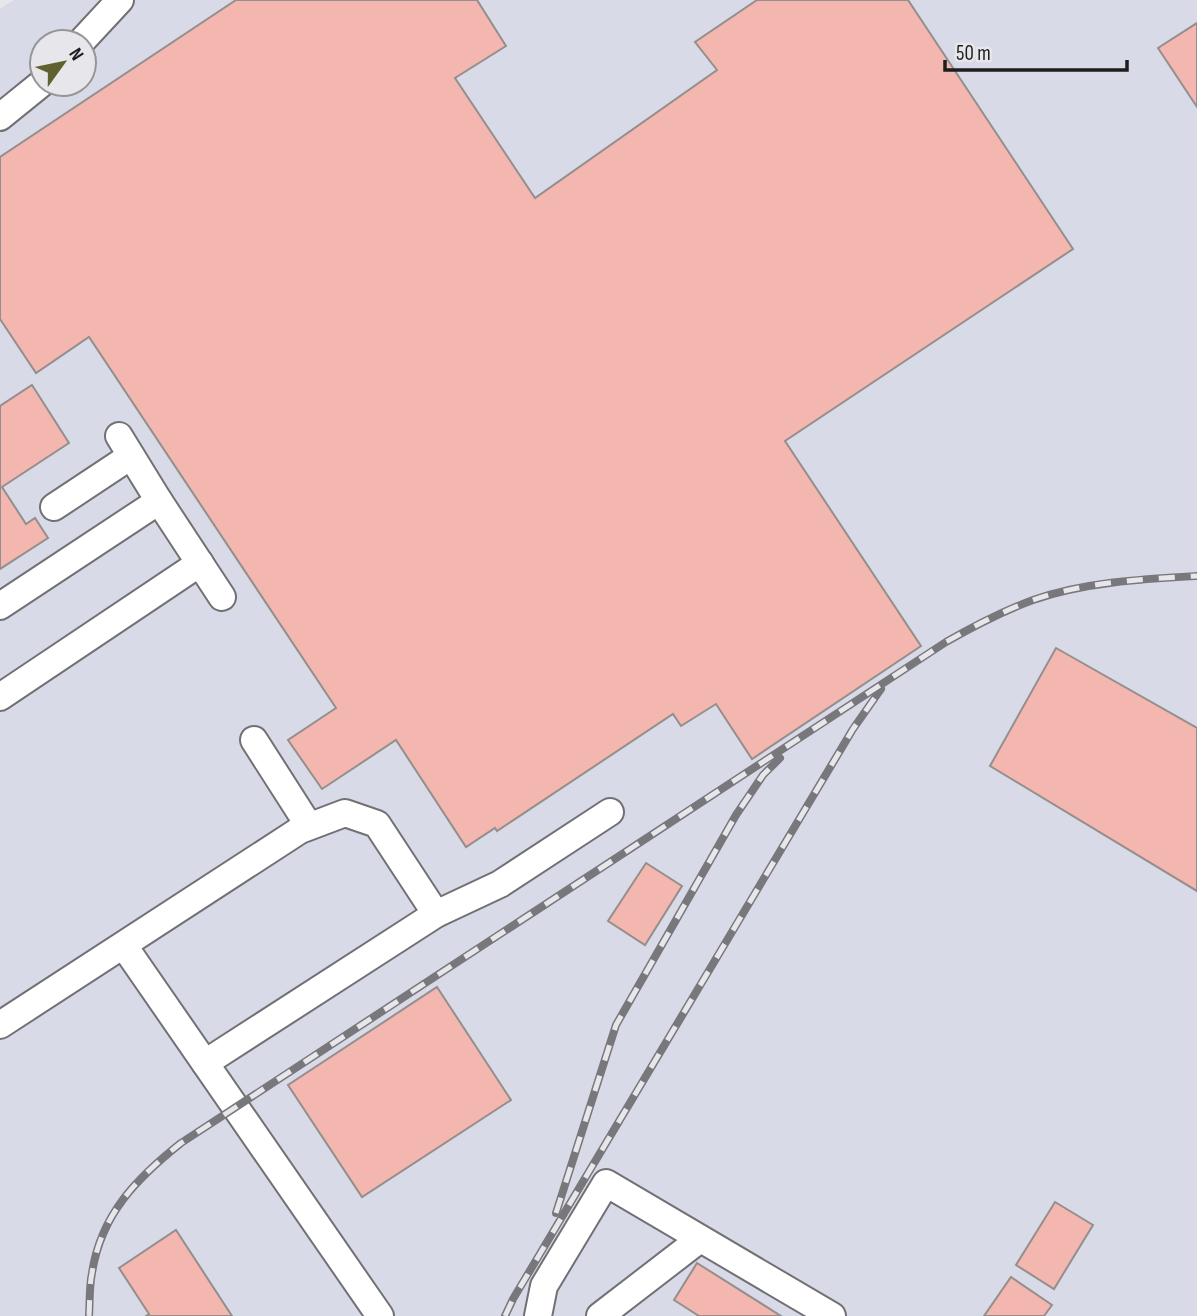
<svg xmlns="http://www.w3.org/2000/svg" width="1197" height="1316" font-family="'Sofia Sans Condensed',sans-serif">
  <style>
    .built { fill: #d9dae7; fill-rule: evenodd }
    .building { fill: #f3b7af; stroke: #948e8d; stroke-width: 2 }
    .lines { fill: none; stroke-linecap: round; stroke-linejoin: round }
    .minor-casing { stroke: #717175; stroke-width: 30 }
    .minor { stroke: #fff; stroke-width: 26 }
    .rail-casing { stroke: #78787c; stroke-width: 8 }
    .rail { stroke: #e6e6eb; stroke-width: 5; stroke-dasharray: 16; stroke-linecap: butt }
  </style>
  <rect width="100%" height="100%" fill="#e6e6eb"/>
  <path class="built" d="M 14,0 L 1197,0 L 1197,1316 L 0,1316 L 0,9 ZM 42,42 L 84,42 L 84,84 L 42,84 Z"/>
  <g class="building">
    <path d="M 236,0 L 477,0 L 506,46 L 455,78 L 535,198 L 717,70 L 695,42 L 757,0 L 908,0 L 1073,249 L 785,441 L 921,646 L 752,759 L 716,704 L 681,726 L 673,714 L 497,831 L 495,828 L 466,847 L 396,740 L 322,789 L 288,740 L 336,708 L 89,337 L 36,373 L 0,319 L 0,157 Z"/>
    <path d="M 1197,23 L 1197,107 L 1158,48 Z"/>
    <path d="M 32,385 L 69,443 L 2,487 L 26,524 L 35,518 L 48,538 L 0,569 L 0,406 Z"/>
    <path d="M 1056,648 L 1197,728 L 1197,891 L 990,766 Z"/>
    <path d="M 646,863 L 682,886 L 645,945 L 608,921 Z"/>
    <path d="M 437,987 L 511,1100 L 362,1197 L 288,1085 Z"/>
    <path d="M 1055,1202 L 1093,1225 L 1054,1289 L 1016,1265 Z"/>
    <path d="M 176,1230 L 232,1316 L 146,1316 L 149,1314 L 119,1268 Z"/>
    <path d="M 697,1263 L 781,1316 L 699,1316 L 674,1300 Z"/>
    <path d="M 1011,1277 L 1052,1305 L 1044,1316 L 984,1316 Z"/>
  </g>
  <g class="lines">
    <g class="minor-casing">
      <g id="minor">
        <path d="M 81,42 L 120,0"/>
        <path d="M 0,117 L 42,83"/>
        <path d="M 159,501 L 222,597"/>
        <path d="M 54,507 L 131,456"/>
        <path d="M 0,606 L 159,501 L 119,436"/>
        <path d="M 0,697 L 200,563"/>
        <path d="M 254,740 L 309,826"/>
        <path d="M 436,914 L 500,884 L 610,812"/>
        <path d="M 124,946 L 380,1316"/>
        <path d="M 0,1025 L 300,830 L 345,813 L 377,824 L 436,914 L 205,1063"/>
        <path d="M 538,1316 L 544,1286 L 606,1183 L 832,1316"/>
        <path d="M 600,1316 L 700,1239"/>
      </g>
    </g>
    <use href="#minor" class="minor"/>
    <g class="rail-casing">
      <g id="rail">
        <path d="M 556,1213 L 616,1025 L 736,815 L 763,775 L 780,758"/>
        <path d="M 89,1316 C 90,1302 89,1287 92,1273 C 101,1214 137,1178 181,1143 L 946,642 C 974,626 1003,611 1033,600 C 1085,582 1143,579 1197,576"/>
        <path d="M 505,1316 L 513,1299 L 853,729 L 881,689"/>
      </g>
    </g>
    <use href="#rail" class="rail"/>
  </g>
  <g transform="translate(63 63) rotate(57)"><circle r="33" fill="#e6e6eb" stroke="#969699" stroke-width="2"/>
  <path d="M0-5L12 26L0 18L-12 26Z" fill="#5f622f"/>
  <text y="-10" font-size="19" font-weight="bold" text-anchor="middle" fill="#1d1d1f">N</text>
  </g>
  <path d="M945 60v10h182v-10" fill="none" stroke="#1d1d1f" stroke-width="3.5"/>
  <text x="956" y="60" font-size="21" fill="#1d1d1f" stroke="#e6e6eb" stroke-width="5" paint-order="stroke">50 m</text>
</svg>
